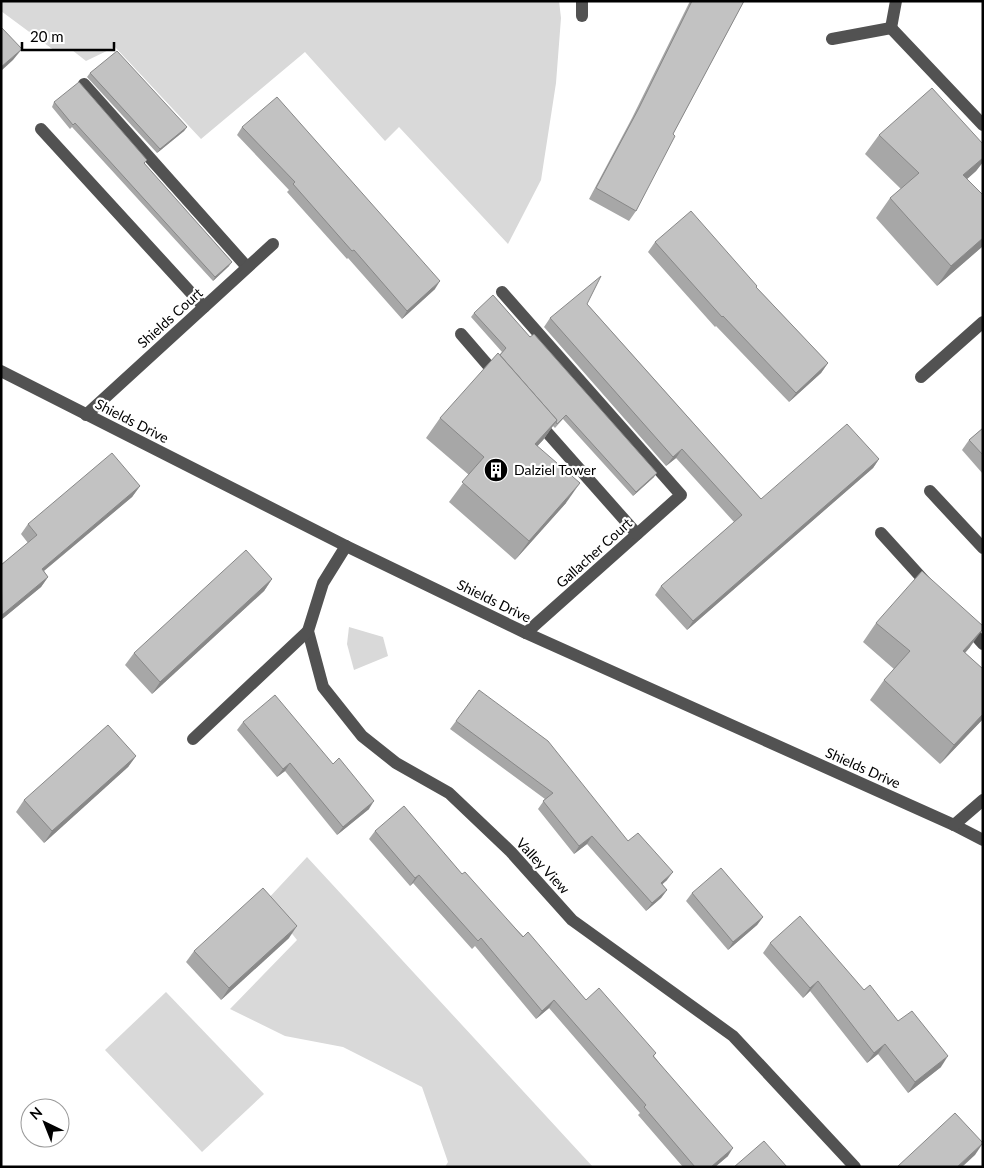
<svg xmlns="http://www.w3.org/2000/svg" width="984" height="1168" font-family="Lato,sans-serif">
  <style>
    .green { fill: #d9d9d9 }
    .lines { fill: none; stroke-linecap: round; stroke-linejoin: round }
    .minor { stroke: #525252; stroke-width: 12 }
    .wall { fill: #a7a7a7 }
    .shaded-wall { fill: #888 }
    .building { fill: #c2c2c2; stroke: #888 }
    .labels { text-anchor: middle; stroke-width: 4.5; stroke-linejoin: round; paint-order: stroke }
    .street-label { font-size: 14px; fill: #000; stroke: #fff }
    .poi-label { font-size: 14px; fill: #000; stroke: #fff; text-anchor: start }
  </style>
  <rect width="100%" height="100%" fill="#fff"/>
  <g class="green">
    <path d="M 1,1 L 559,1 L 561,18 L 556,83 L 541,180 L 508,244 L 399,127 L 385,141 L 305,52 L 201,139 L 115,47 L 86,61 L 72,50 L 55,51 L 1,11 Z"/>
    <path d="M 349,627 L 383,637 L 388,656 L 354,670 L 347,644 Z"/>
    <path d="M 307,857 L 593,1167 L 445,1167 L 448,1162 L 422,1087 L 343,1047 L 285,1036 L 230,1009 L 297,940 L 266,901 Z"/>
    <path d="M 166,992 L 264,1094 L 202,1152 L 105,1050 Z"/>
  </g>
  <g class="lines">
    <g class="minor">
      <path d="M 582,1 L 582,16"/>
      <path d="M 891,28 L 983,125"/>
      <path d="M 832,39 L 891,28 L 896,1"/>
      <path d="M 84,84 L 247,267"/>
      <path d="M 41,129 L 204,307"/>
      <path d="M 502,292 L 681,495 L 526,633"/>
      <path d="M 461,334 L 499,378"/>
      <path d="M 1,371 L 346,546 L 526,633 L 954,825 L 983,840"/>
      <path d="M 921,377 L 983,322"/>
      <path d="M 86,415 L 273,244"/>
      <path d="M 537,421 L 637,534"/>
      <path d="M 930,491 L 983,548"/>
      <path d="M 881,533 L 930,587"/>
      <path d="M 346,546 L 323,583 L 308,631 L 323,687 L 362,736 L 396,763 L 449,793 L 511,852 L 572,920 L 733,1036 L 855,1167"/>
      <path d="M 966,625 L 983,644"/>
      <path d="M 193,739 L 308,631"/>
      <path d="M 954,825 L 983,800"/>
    </g>
  </g>
  <g class="wall">
    <path d="M 690,1 L 744,1 L 673,134 L 636,211 L 629,221 L 589,199 L 632,118 Z"/>
    <path d="M 90,73 L 187,127 L 184,131 L 157,153 L 87,77 Z"/>
    <path d="M 54,102 L 147,160 L 144,164 L 229,266 L 213,281 L 72,127 L 70,129 L 52,107 Z"/>
    <path d="M 242,127 L 435,289 L 402,319 L 348,258 L 347,259 L 287,192 L 289,190 L 237,135 Z"/>
    <path d="M 879,135 L 983,144 L 983,162 L 976,171 L 967,179 L 983,195 L 983,246 L 937,286 L 876,218 L 890,198 L 901,189 L 865,154 Z"/>
    <path d="M 655,242 L 756,287 L 828,363 L 821,373 L 789,402 L 716,326 L 715,327 L 648,252 Z"/>
    <path d="M 587,304 L 761,499 L 879,459 L 873,468 L 687,630 L 655,595 L 661,586 L 734,522 L 676,458 L 666,466 L 544,327 L 550,318 Z"/>
    <path d="M 474,313 L 654,477 L 633,496 L 563,419 L 555,428 L 553,426 L 543,440 L 537,446 L 566,503 L 515,560 L 449,502 L 469,475 L 426,438 L 440,418 L 502,352 L 471,317 Z"/>
    <path d="M 983,428 L 983,474 L 962,450 L 969,440 Z"/>
    <path d="M 140,486 L 132,497 L 44,571 L 48,577 L 41,587 L 1,620 L 1,565 L 28,543 L 21,534 L 28,524 Z"/>
    <path d="M 272,579 L 264,591 L 152,694 L 125,665 L 134,653 Z"/>
    <path d="M 876,623 L 970,647 L 965,653 L 983,669 L 983,719 L 940,764 L 870,700 L 884,680 L 894,669 L 863,642 Z"/>
    <path d="M 456,721 L 628,841 L 667,880 L 662,884 L 667,890 L 661,898 L 646,911 L 587,844 L 574,854 L 538,809 L 545,799 L 450,729 Z"/>
    <path d="M 243,722 L 369,809 L 337,835 L 285,771 L 277,777 L 237,730 Z"/>
    <path d="M 136,756 L 128,767 L 44,843 L 16,812 L 24,800 Z"/>
    <path d="M 375,831 L 462,874 L 586,1000 L 656,1053 L 654,1056 L 728,1156 L 715,1167 L 683,1167 L 638,1115 L 640,1113 L 549,1008 L 536,1019 L 475,946 L 472,949 L 413,883 L 410,886 L 369,839 Z"/>
    <path d="M 692,893 L 763,917 L 757,925 L 728,950 L 686,901 Z"/>
    <path d="M 289,938 L 221,1000 L 186,962 L 194,951 Z"/>
    <path d="M 770,943 L 864,990 L 898,1021 L 941,1067 L 908,1093 L 878,1054 L 867,1063 L 810,991 L 803,998 L 763,953 Z"/>
  </g>
  <g class="shaded-wall">
    <path d="M 22,49 L 13,60 L 1,71 L 1,67 Z"/>
    <path d="M 187,127 L 184,131 L 157,153 L 160,149 Z"/>
    <path d="M 983,158 L 983,162 L 976,171 L 949,195 L 963,175 Z"/>
    <path d="M 983,238 L 983,246 L 937,286 L 951,266 Z"/>
    <path d="M 232,262 L 229,266 L 213,281 L 215,277 Z"/>
    <path d="M 440,281 L 435,289 L 402,319 L 407,311 Z"/>
    <path d="M 828,363 L 821,373 L 789,402 L 796,393 Z"/>
    <path d="M 557,420 L 543,440 L 521,464 L 535,444 Z"/>
    <path d="M 682,449 L 676,458 L 666,466 L 673,457 Z"/>
    <path d="M 879,459 L 873,468 L 687,630 L 693,621 Z"/>
    <path d="M 657,473 L 654,477 L 633,496 L 636,492 Z"/>
    <path d="M 580,483 L 566,503 L 515,560 L 529,541 Z"/>
    <path d="M 140,486 L 132,497 L 34,579 L 42,569 Z"/>
    <path d="M 48,577 L 41,587 L 1,620 L 2,615 Z"/>
    <path d="M 272,579 L 264,591 L 152,694 L 160,682 Z"/>
    <path d="M 983,629 L 970,647 L 949,671 L 963,651 Z"/>
    <path d="M 983,714 L 983,719 L 940,764 L 954,745 Z"/>
    <path d="M 136,756 L 128,767 L 44,843 L 52,831 Z"/>
    <path d="M 290,763 L 285,771 L 277,777 L 283,769 Z"/>
    <path d="M 374,801 L 369,809 L 337,835 L 343,827 Z"/>
    <path d="M 592,836 L 587,844 L 574,854 L 579,846 Z"/>
    <path d="M 673,872 L 667,880 L 655,891 L 661,883 Z"/>
    <path d="M 419,875 L 413,883 L 410,886 L 415,878 Z"/>
    <path d="M 667,890 L 661,898 L 646,911 L 652,903 Z"/>
    <path d="M 763,917 L 757,925 L 728,950 L 733,942 Z"/>
    <path d="M 297,926 L 289,938 L 221,1000 L 229,988 Z"/>
    <path d="M 818,981 L 810,991 L 803,998 L 810,988 Z"/>
    <path d="M 554,1000 L 549,1008 L 536,1019 L 542,1011 Z"/>
    <path d="M 885,1044 L 878,1054 L 867,1063 L 874,1053 Z"/>
    <path d="M 948,1056 L 941,1067 L 908,1093 L 915,1082 Z"/>
    <path d="M 983,1143 L 975,1155 L 962,1167 L 957,1167 Z"/>
    <path d="M 733,1148 L 728,1156 L 715,1167 L 711,1167 Z"/>
  </g>
  <g class="building">
    <path d="M 692,1 L 744,1 L 673,134 L 675,136 L 636,211 L 596,188 L 639,108 Z"/>
    <path d="M 1,27 L 22,49 L 1,67 Z"/>
    <path d="M 117,51 L 187,127 L 160,149 L 90,73 Z"/>
    <path d="M 79,82 L 147,160 L 144,163 L 232,262 L 215,277 L 75,123 L 73,125 L 54,102 Z"/>
    <path d="M 932,88 L 983,144 L 983,158 L 963,175 L 983,195 L 983,238 L 951,266 L 890,198 L 919,173 L 879,135 Z"/>
    <path d="M 277,97 L 440,281 L 407,311 L 354,250 L 352,251 L 293,184 L 295,182 L 242,127 Z"/>
    <path d="M 691,211 L 757,286 L 756,287 L 828,363 L 796,393 L 723,316 L 722,317 L 655,242 Z"/>
    <path d="M 601,276 L 587,304 L 761,499 L 847,424 L 879,459 L 693,621 L 661,586 L 742,515 L 682,449 L 673,457 L 550,318 Z"/>
    <path d="M 493,295 L 530,337 L 534,334 L 657,473 L 636,492 L 566,415 L 557,424 L 556,422 L 557,420 L 500,355 L 506,348 L 474,313 Z"/>
    <path d="M 498,353 L 557,420 L 535,444 L 580,483 L 529,541 L 462,482 L 484,457 L 440,418 Z"/>
    <path d="M 983,428 L 983,455 L 969,440 Z"/>
    <path d="M 112,453 L 140,486 L 42,569 L 48,577 L 2,615 L 1,565 L 37,535 L 28,524 Z"/>
    <path d="M 246,550 L 272,579 L 160,682 L 134,653 Z"/>
    <path d="M 922,571 L 983,626 L 983,629 L 963,651 L 983,669 L 983,714 L 954,745 L 884,680 L 910,651 L 876,623 Z"/>
    <path d="M 479,690 L 548,741 L 628,841 L 638,833 L 673,872 L 661,883 L 667,890 L 652,903 L 592,836 L 579,846 L 543,801 L 553,793 L 456,721 Z"/>
    <path d="M 275,695 L 333,764 L 339,758 L 374,801 L 343,827 L 290,763 L 283,769 L 243,722 Z"/>
    <path d="M 108,725 L 136,756 L 52,831 L 24,800 Z"/>
    <path d="M 404,806 L 462,874 L 465,872 L 523,937 L 528,932 L 586,1000 L 599,988 L 656,1053 L 653,1056 L 733,1148 L 711,1167 L 695,1167 L 644,1107 L 646,1105 L 554,1000 L 542,1011 L 481,938 L 478,941 L 419,875 L 415,878 L 375,831 Z"/>
    <path d="M 721,868 L 763,917 L 733,942 L 692,893 Z"/>
    <path d="M 263,888 L 297,926 L 229,988 L 194,951 Z"/>
    <path d="M 800,916 L 864,990 L 870,985 L 898,1021 L 912,1011 L 948,1056 L 915,1082 L 885,1044 L 874,1053 L 818,981 L 810,988 L 770,943 Z"/>
    <path d="M 955,1113 L 983,1143 L 957,1167 L 897,1167 Z"/>
    <path d="M 764,1141 L 787,1167 L 734,1167 Z"/>
  </g>
  <defs>
    <g id="building-disc" transform="scale(1.25)"><circle r="9.5" fill="#000" stroke="#fff"/><path d="M-4-6H4V6H1V3H-1V6H-4ZM-2.5-4.3h1.7v1.8h-1.7ZM.8-4.3h1.7v1.8H.8ZM-2.5-1h1.7V.8h-1.7ZM.8-1h1.7V.8H.8Z" fill="#fff"/></g>
  </defs>
  <g fill-rule="evenodd">
    <use href="#building-disc" x="496" y="470"/>
  </g>
  <g class="labels">
    <g class="street-label">
      <text transform="translate(170 318) rotate(-42)" y="5">Shields Court</text>
      <text transform="translate(132 421) rotate(27)" y="5">Shields Drive</text>
      <text transform="translate(594 553) rotate(-42)" y="5">Gallacher Court</text>
      <text transform="translate(494 601) rotate(26)" y="5">Shields Drive</text>
      <text transform="translate(863 768) rotate(24)" y="5">Shields Drive</text>
      <text transform="translate(543 866) rotate(47)" y="5">Valley View</text>
    </g>
    <g class="poi-label">
      <text x="514" y="475">Dalziel Tower</text>
    </g>
  </g>
  <rect width="984" height="1168" fill="none" stroke="#000000" stroke-width="5"/>
  <g transform="translate(45 1123) rotate(317)"><circle r="24" fill="#ffffff" stroke="#999999"/>
  <path d="M0-4L9 19L0 12L-9 19Z" fill="#000000"/>
  <text y="-8" font-size="14" font-weight="bold" text-anchor="middle" fill="#000000">N</text>
  </g>
  <path d="M22 42v8h92v-8" fill="none" stroke="#000000" stroke-width="2.5"/>
  <text x="30" y="42" font-size="15" fill="#000000" stroke="#ffffff" stroke-width="4" paint-order="stroke">20 m</text>
</svg>
